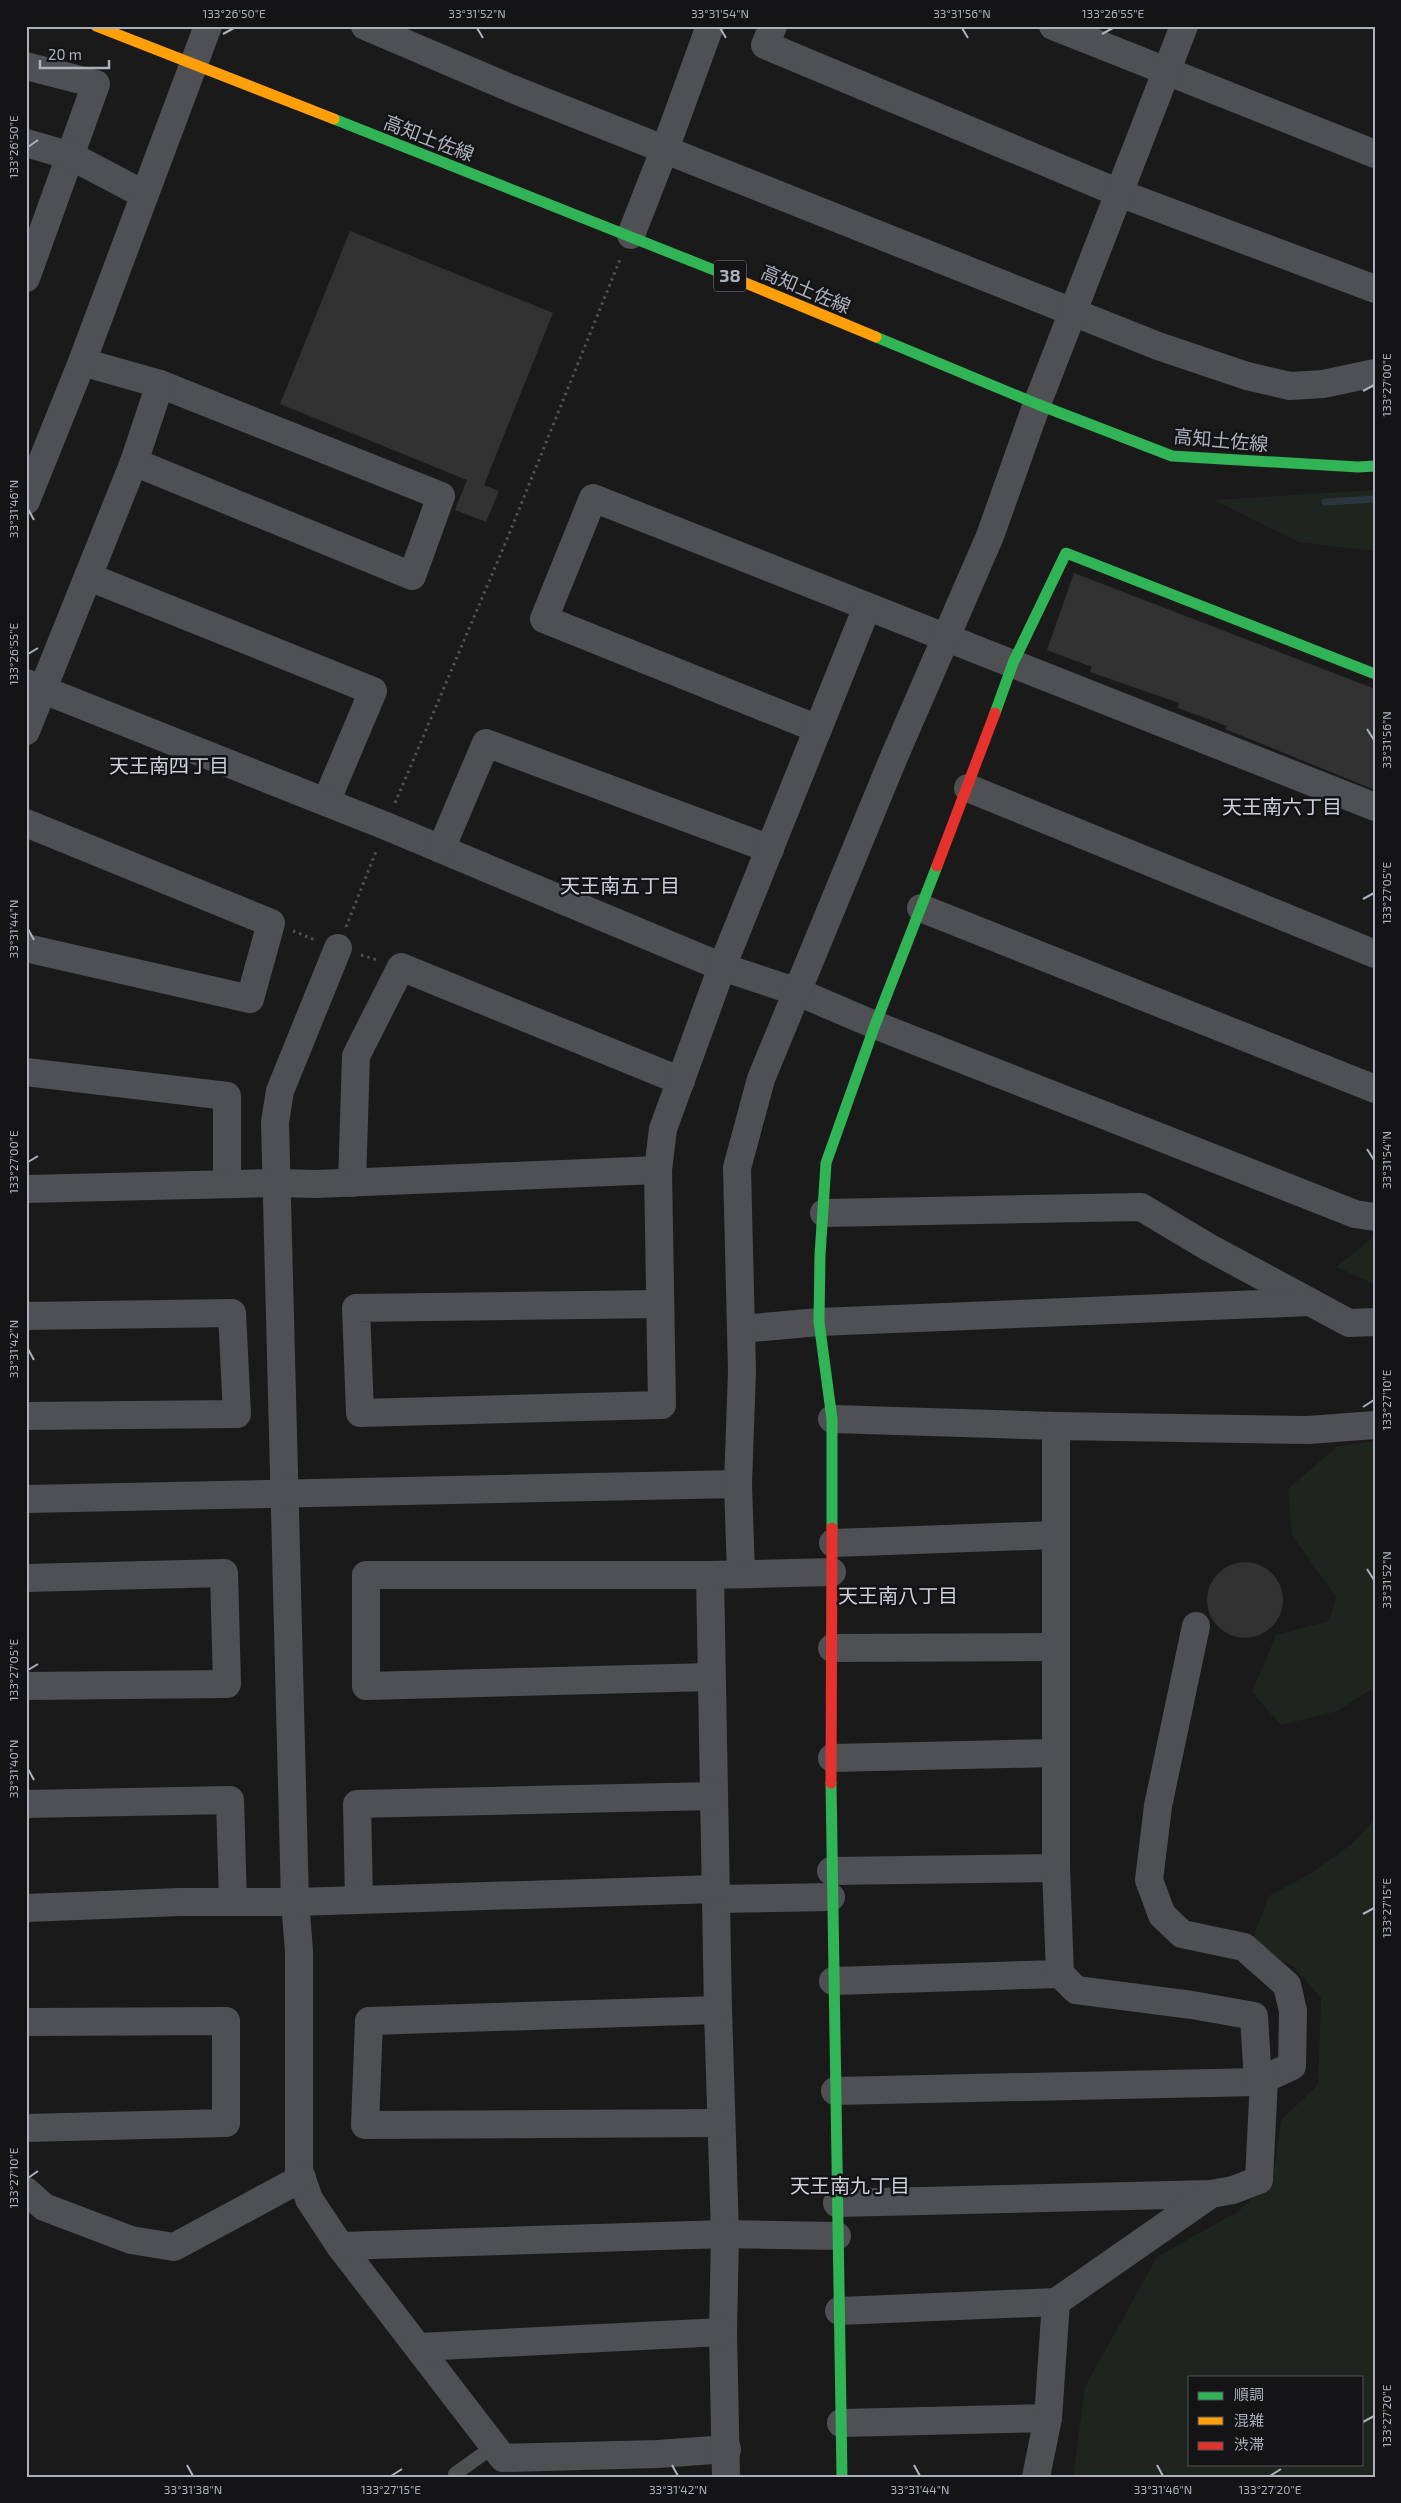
<svg xmlns="http://www.w3.org/2000/svg" width="1401" height="2503" font-family="'Exo 2','Noto Sans JP',sans-serif">
  <style>
    .green { fill: #1e251f; fill-rule: evenodd }
    .lines { fill: none; stroke-linecap: round; stroke-linejoin: round }
    .stream { stroke: #2c363e; stroke-width: 7 }
    .building { fill: #323233 }
    .path { stroke: #505155; stroke-width: 3; stroke-dasharray: 2.5 4; stroke-linecap: butt }
    .lane { stroke: #4e5054; stroke-width: 14 }
    .street { stroke: #4e5054; stroke-width: 28 }
    .fast { stroke: #30b455; stroke-width: 11 }
    .slow { stroke: #ff9f0a; stroke-width: 11 }
    .jam { stroke: #e5322d; stroke-width: 11 }
    .ticks { fill: none; stroke: #acb1bc; stroke-width: 2 }
    .labels { text-anchor: middle; stroke-width: 5; stroke-linejoin: round; paint-order: stroke }
    .shield { fill: #141417; stroke: #7e828a; stroke-width: 1 }
    .shield-label { font-size: 18px; font-weight: bold; fill: #acb1bc }
    .street-label { font-size: 19px; fill: #acb1bc; stroke: #141417 }
    .neighbourhood-label { font-size: 20px; fill: #cdd0d8; stroke: #141417 }
    .neatline { fill: none; stroke: #acb1bc; stroke-width: 2 }
    .ticks-label { font-size: 12px; text-anchor: middle; fill: #acb1bc }
  </style>
  <rect width="100%" height="100%" fill="#1a1a1b"/>
  <g class="green">
    <path d="M 1375,490 L 1375,551 L 1299,542 L 1214,500 Z"/>
    <path d="M 1375,1236 L 1375,1284 L 1336,1267 Z"/>
    <path d="M 1375,1441 L 1375,1687 L 1337,1711 L 1281,1725 L 1252,1692 L 1276,1635 L 1329,1621 L 1336,1597 L 1292,1535 L 1288,1489 L 1338,1446 Z"/>
    <path d="M 1375,1819 L 1375,2477 L 1073,2477 L 1085,2387 L 1157,2257 L 1239,2211 L 1273,2178 L 1281,2120 L 1318,2085 L 1321,1998 L 1294,1967 L 1251,1943 L 1269,1896 L 1312,1873 L 1352,1844 ZM 1190,2377 L 1362,2377 L 1362,2464 L 1190,2464 Z"/>
  </g>
  <g class="lines">
    <path class="stream" d="M 1325,502 L 1375,499"/>
  </g>
  <g class="building">
    <path d="M 350,231 L 553,313 L 484,485 L 499,491 L 486,522 L 455,510 L 467,480 L 280,404 Z"/>
    <path d="M 1074,573 L 1375,689 L 1375,790 L 1225,729 L 1227,726 L 1178,708 L 1179,703 L 1090,672 L 1092,667 L 1047,650 Z"/>
    <circle cx="1245" cy="1600" r="38"/>
  </g>
  <g class="lines">
    <g class="path">
      <path d="M 395,803 L 505,544 L 621,257"/>
      <path d="M 346,927 L 377,849"/>
      <path d="M 293,931 L 315,940"/>
      <path d="M 361,955 L 377,960"/>
    </g>
    <path class="lane" d="M 457,2477 L 455,2474 L 494,2446"/>
    <g class="street">
      <path d="M 365,26 L 510,88 L 1158,346 L 1247,376 L 1290,386 L 1323,384 L 1375,373"/>
      <path d="M 773,26 L 765,45 L 1119,193 L 1375,289"/>
      <path d="M 1053,26 L 1375,154"/>
      <path d="M 26,66 L 96,84 L 26,278"/>
      <path d="M 26,143 L 71,156 L 143,194"/>
      <path d="M 631,235 L 672,130 L 710,26"/>
      <path d="M 82,362 L 160,384 L 441,496 L 412,576 L 134,462"/>
      <path d="M 26,501 L 82,362 L 208,26"/>
      <path d="M 89,577 L 373,691 L 326,802"/>
      <path d="M 26,683 L 386,826 L 722,967 L 798,992 L 875,1025 L 1355,1214 L 1375,1217"/>
      <path d="M 818,729 L 544,619 L 593,498 L 1375,807"/>
      <path d="M 26,731 L 134,462 L 160,384"/>
      <path d="M 968,788 L 1375,954"/>
      <path d="M 26,823 L 271,923 L 250,999 L 26,948"/>
      <path d="M 441,849 L 486,743 L 770,849"/>
      <path d="M 921,908 L 1375,1089"/>
      <path d="M 338,948 L 280,1091 L 275,1122 L 295,1902 L 299,1951 L 299,2170 L 309,2199 L 340,2246 L 503,2458 L 658,2454 L 727,2449"/>
      <path d="M 26,1072 L 227,1096 L 227,1184"/>
      <path d="M 352,1183 L 356,1056 L 401,967 L 681,1081"/>
      <path d="M 26,1189 L 276,1183 L 316,1184 L 658,1170"/>
      <path d="M 824,1213 L 1141,1207 L 1208,1247 L 1349,1323 L 1375,1322"/>
      <path d="M 660,1304 L 356,1308 L 360,1413 L 662,1405 L 658,1170 L 663,1129 L 722,967 L 867,607"/>
      <path d="M 26,1316 L 232,1313 L 237,1414 L 26,1416"/>
      <path d="M 741,1329 L 819,1322 L 1310,1302"/>
      <path d="M 832,1419 L 1056,1426"/>
      <path d="M 26,1499 L 738,1484"/>
      <path d="M 833,1543 L 1055,1535"/>
      <path d="M 741,1574 L 738,1484 L 742,1371 L 737,1168 L 761,1079 L 894,757 L 990,536 L 1037,404 L 1184,26"/>
      <path d="M 710,1575 L 718,2010 L 725,2234 L 723,2332 L 726,2477"/>
      <path d="M 26,1578 L 224,1573 L 227,1684 L 26,1686"/>
      <path d="M 1196,1626 L 1158,1806 L 1149,1880 L 1162,1915 L 1182,1934 L 1244,1947 L 1287,1985 L 1293,2011 L 1292,2066 L 1264,2079"/>
      <path d="M 832,1648 L 1056,1647"/>
      <path d="M 711,1677 L 366,1686 L 366,1575 L 710,1575 L 832,1572"/>
      <path d="M 832,1758 L 1055,1753"/>
      <path d="M 26,1804 L 230,1800 L 233,1902"/>
      <path d="M 831,1871 L 1056,1868"/>
      <path d="M 359,1899 L 357,1804 L 713,1796"/>
      <path d="M 716,1899 L 831,1897"/>
      <path d="M 26,1908 L 180,1902 L 295,1902 L 716,1889"/>
      <path d="M 833,1981 L 1060,1974"/>
      <path d="M 718,2010 L 369,2021 L 365,2125 L 721,2123"/>
      <path d="M 26,2022 L 226,2021 L 226,2123 L 26,2128"/>
      <path d="M 835,2091 L 1258,2082"/>
      <path d="M 26,2191 L 44,2207 L 131,2240 L 174,2247 L 302,2178"/>
      <path d="M 837,2203 L 1211,2194 L 1233,2190 L 1259,2180 L 1264,2079 L 1258,2082 L 1254,2016 L 1192,2005 L 1076,1990 L 1060,1974 L 1056,1868 L 1056,1426 L 1308,1430 L 1375,1425"/>
      <path d="M 340,2246 L 725,2234 L 837,2236"/>
      <path d="M 839,2311 L 1056,2302"/>
      <path d="M 419,2347 L 723,2332"/>
      <path d="M 841,2423 L 1048,2418"/>
      <path d="M 1036,2477 L 1048,2418 L 1056,2302 L 1211,2194"/>
    </g>
    <g class="fast">
      <path d="M 334,119 L 724,274"/>
      <path d="M 876,337 L 1037,404 L 1172,456 L 1358,467 L 1375,466"/>
      <path d="M 995,713 L 1013,663 L 1066,553 L 1375,674"/>
      <path d="M 832,1528 L 832,1419 L 819,1322 L 820,1255 L 826,1163 L 875,1025 L 937,866"/>
      <path d="M 831,1783 L 842,2477"/>
    </g>
    <g class="slow">
      <path d="M 96,26 L 334,119"/>
      <path d="M 724,274 L 876,337"/>
    </g>
    <g class="jam">
      <path d="M 937,866 L 995,713"/>
      <path d="M 831,1783 L 832,1528"/>
    </g>
  </g>
  <path class="ticks" d="M 477,28 L 483,38M 720,28 L 726,38M 962,28 L 968,38M 223,34 L 234,28M 1102,34 L 1113,28M 28,147 L 38,140M 1363,391 L 1374,385M 28,509 L 34,520M 28,654 L 38,648M 1367,729 L 1374,740M 1363,899 L 1374,893M 28,929 L 34,940M 1367,1149 L 1374,1160M 28,1162 L 38,1156M 28,1349 L 34,1360M 1363,1407 L 1374,1400M 1367,1569 L 1374,1580M 28,1670 L 38,1664M 28,1769 L 34,1780M 1363,1914 L 1374,1908M 28,2178 L 38,2171M 1363,2422 L 1374,2416M 187,2465 L 193,2476M 672,2465 L 678,2476M 914,2465 L 920,2476M 1157,2465 L 1163,2476M 391,2476 L 402,2469M 1270,2476 L 1281,2469"/>
  <g class="labels">
    <rect class="shield" x="714" y="260.5" width="32" height="31" rx="4"/>
    <g class="shield-label">
      <text x="730" y="282">38</text>
    </g>
    <g class="street-label">
      <text transform="translate(429 138) rotate(21)" y="7">高知土佐線</text>
      <text transform="translate(806 289) rotate(23)" y="7">高知土佐線</text>
      <text transform="translate(1221 440) rotate(5)" y="7">高知土佐線</text>
    </g>
    <g class="neighbourhood-label">
      <text x="169" y="773">天王南四丁目</text>
      <text x="1282" y="814">天王南六丁目</text>
      <text x="620" y="893">天王南五丁目</text>
      <text x="898" y="1603">天王南八丁目</text>
      <text x="850" y="2193">天王南九丁目</text>
    </g>
  </g>
  <rect width="1401" height="2503" fill="none" stroke="#141417" stroke-width="55"/>
  <rect x="1188" y="2376" width="175" height="90" fill="#141417" stroke="#515359"/>
  <rect x="1198" y="2392" width="25" height="8" fill="#30b455" stroke="#515359"/>
  <text x="1234" y="2400" font-size="15" fill="#acb1bc">順調</text>
  <rect x="1198" y="2417" width="25" height="8" fill="#ff9f0a" stroke="#515359"/>
  <text x="1234" y="2426" font-size="15" fill="#acb1bc">混雑</text>
  <rect x="1198" y="2442" width="25" height="8" fill="#e5322d" stroke="#515359"/>
  <text x="1234" y="2450" font-size="15" fill="#acb1bc">渋滞</text>
  <path d="M40 60v8h69v-8" fill="none" stroke="#acb1bc" stroke-width="2.5"/>
  <text x="48" y="60" font-size="15" fill="#acb1bc" stroke="#141417" stroke-width="4" paint-order="stroke">20 m</text>
  <rect x="28" y="28" width="1346" height="2448" class="neatline"/>
  <g class="ticks-label">
    <text x="234" y="18">133°26'50"E</text>
    <text x="477" y="18">33°31'52"N</text>
    <text x="720" y="18">33°31'54"N</text>
    <text x="962" y="18">33°31'56"N</text>
    <text x="1113" y="18">133°26'55"E</text>
    <text transform="translate(14 147) rotate(-90)" y="4">133°26'50"E</text>
    <text transform="translate(1387 385) rotate(-90)" y="4">133°27'00"E</text>
    <text transform="translate(14 509) rotate(-90)" y="4">33°31'46"N</text>
    <text transform="translate(14 654) rotate(-90)" y="4">133°26'55"E</text>
    <text transform="translate(1387 740) rotate(-90)" y="4">33°31'56"N</text>
    <text transform="translate(1387 893) rotate(-90)" y="4">133°27'05"E</text>
    <text transform="translate(14 929) rotate(-90)" y="4">33°31'44"N</text>
    <text transform="translate(1387 1160) rotate(-90)" y="4">33°31'54"N</text>
    <text transform="translate(14 1162) rotate(-90)" y="4">133°27'00"E</text>
    <text transform="translate(14 1349) rotate(-90)" y="4">33°31'42"N</text>
    <text transform="translate(1387 1400) rotate(-90)" y="4">133°27'10"E</text>
    <text transform="translate(1387 1580) rotate(-90)" y="4">33°31'52"N</text>
    <text transform="translate(14 1670) rotate(-90)" y="4">133°27'05"E</text>
    <text transform="translate(14 1769) rotate(-90)" y="4">33°31'40"N</text>
    <text transform="translate(1387 1908) rotate(-90)" y="4">133°27'15"E</text>
    <text transform="translate(14 2178) rotate(-90)" y="4">133°27'10"E</text>
    <text transform="translate(1387 2416) rotate(-90)" y="4">133°27'20"E</text>
    <text x="193" y="2494">33°31'38"N</text>
    <text x="391" y="2494">133°27'15"E</text>
    <text x="678" y="2494">33°31'42"N</text>
    <text x="920" y="2494">33°31'44"N</text>
    <text x="1163" y="2494">33°31'46"N</text>
    <text x="1270" y="2494">133°27'20"E</text>
  </g>
</svg>
